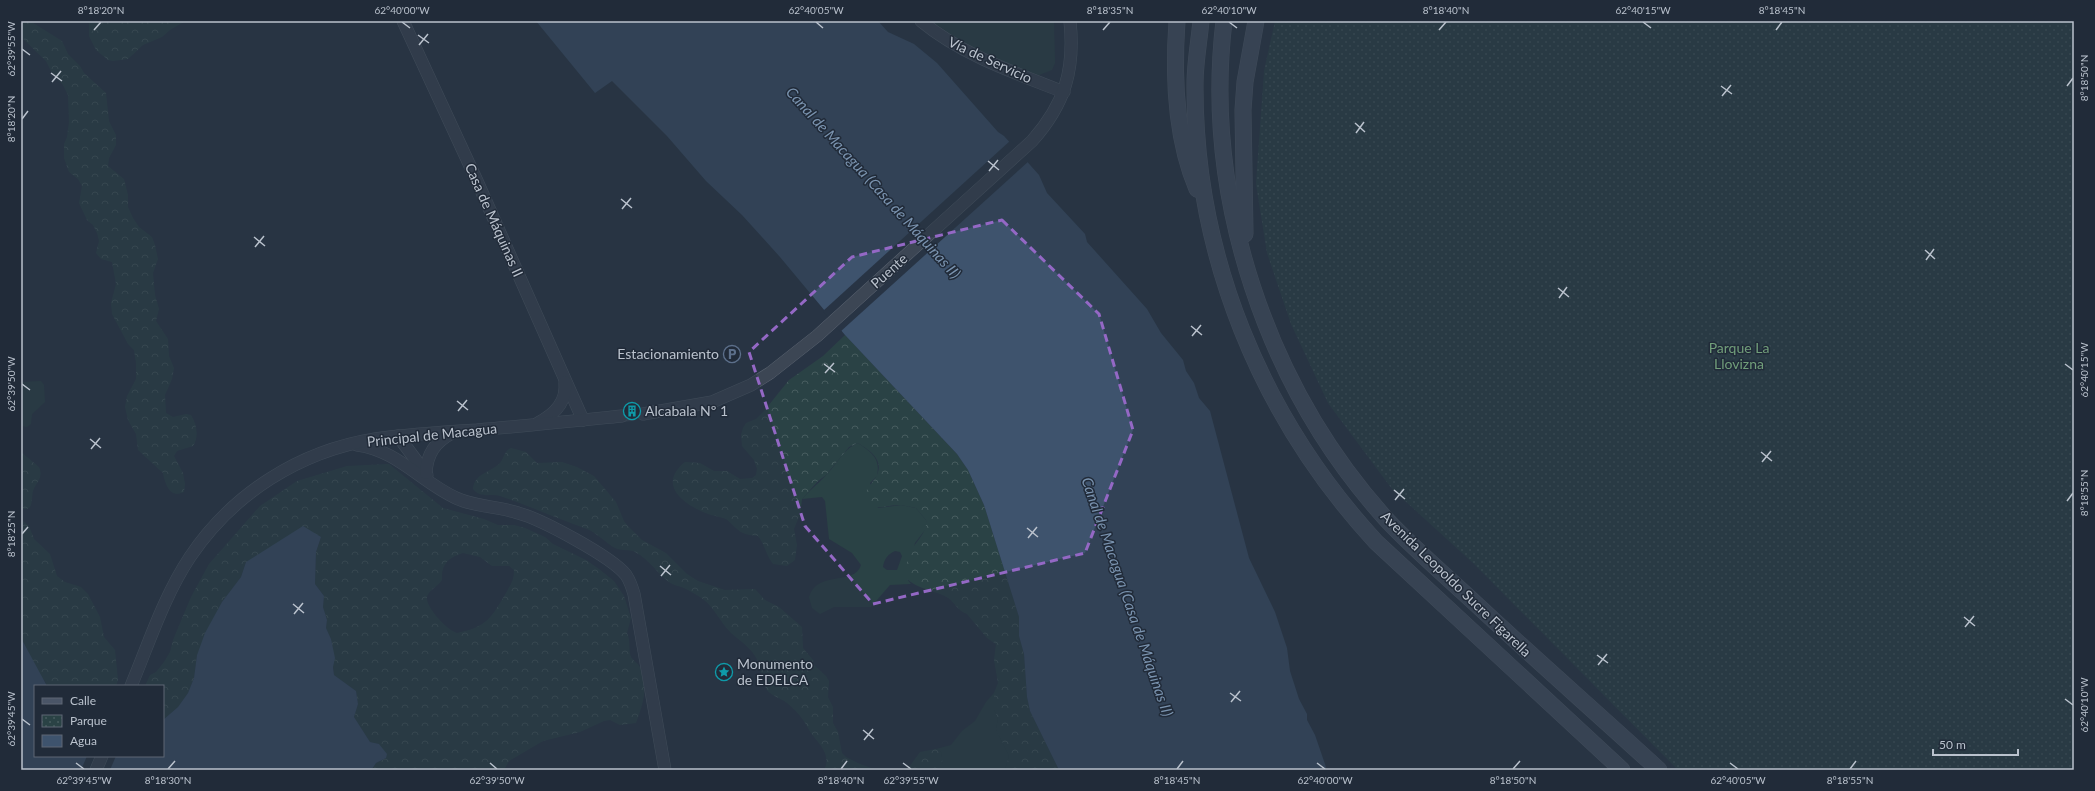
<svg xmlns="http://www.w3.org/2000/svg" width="2095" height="791" font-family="Lato,sans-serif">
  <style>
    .grass { fill: #2a4245; fill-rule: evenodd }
    .forest { fill: url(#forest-crowns); fill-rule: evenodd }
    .park { fill: url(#park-dots) }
    .water { fill: #3e536d }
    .pier { fill: #283444 }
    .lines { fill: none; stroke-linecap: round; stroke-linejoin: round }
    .minor-tunnel { stroke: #3e4959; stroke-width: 12; stroke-dasharray: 12 6; stroke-linecap: butt }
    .minor-casing { stroke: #5b6471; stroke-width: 13 }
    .secondary-casing { stroke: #5b6471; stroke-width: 17 }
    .minor { stroke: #3c4654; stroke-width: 12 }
    .secondary { stroke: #4a5567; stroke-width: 16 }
    .marked { fill: none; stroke: #9468c5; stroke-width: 3; stroke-dasharray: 8 5; stroke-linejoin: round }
    .ticks { fill: none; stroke: #bac2cd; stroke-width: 1.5 }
    .labels { text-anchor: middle; stroke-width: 3; stroke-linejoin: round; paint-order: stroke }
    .street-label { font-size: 14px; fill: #bac2cd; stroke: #212b39 }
    .park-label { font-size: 14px; fill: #719e7a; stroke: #212b39 }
    .poi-label { font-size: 14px; fill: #bac2cd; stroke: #212b39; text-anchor: start }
    .water-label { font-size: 15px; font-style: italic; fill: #7a93af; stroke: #212b39 }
    .neatline { fill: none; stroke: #bac2cd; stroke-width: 1.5 }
    .ticks-label { font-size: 10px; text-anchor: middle; fill: #bac2cd }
  </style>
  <defs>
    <pattern id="forest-crowns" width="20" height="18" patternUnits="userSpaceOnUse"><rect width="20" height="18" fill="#2a4245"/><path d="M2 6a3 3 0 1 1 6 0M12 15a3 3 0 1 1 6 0" fill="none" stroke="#475c5f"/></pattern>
    <pattern id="park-dots" width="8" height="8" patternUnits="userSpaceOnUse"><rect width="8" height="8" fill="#2a4245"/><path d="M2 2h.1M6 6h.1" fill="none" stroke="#475c5f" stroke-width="1.8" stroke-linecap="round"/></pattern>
  </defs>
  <rect width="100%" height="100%" fill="#283444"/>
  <g class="grass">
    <path d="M 931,21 L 1054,21 L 1055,63 L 1052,70 L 1039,75 L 1031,74 L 965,44 Z"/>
    <path d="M 41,381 L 44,385 L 45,402 L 32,414 L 31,424 L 27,427 L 21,426 L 21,382 Z"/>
    <path d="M 858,443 C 871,452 881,458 877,476 L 870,483 L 878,508 L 901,505 L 916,508 L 926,520 L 927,525 L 925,530 L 915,543 L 907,579 L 911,584 L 890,585 L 871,607 L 834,607 L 820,614 L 812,608 L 809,597 C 817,570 855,586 861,565 L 852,553 L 829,539 L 825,501 L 822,497 L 802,499 C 810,490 819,483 827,474 C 838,463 843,449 858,443 ZM 895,551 L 900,552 L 902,556 L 897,570 L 887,570 L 883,567 C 884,559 888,554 895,551 Z"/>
    <path d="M 994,693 L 994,709 L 998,719 L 996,729 L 1009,756 L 1005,770 L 946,770 L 943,767 L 941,752 L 936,749 L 951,745 L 962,731 L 975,721 L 986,702 Z"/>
  </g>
  <g class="forest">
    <path d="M 21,21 L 30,21 L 62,41 L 68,54 L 80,66 L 84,73 L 106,93 L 109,121 L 116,135 L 116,145 L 109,158 L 108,166 L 124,179 L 128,195 L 128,207 L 133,218 L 139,227 L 152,237 L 155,245 L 158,259 L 153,273 L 155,295 L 159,309 L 156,321 L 168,339 L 169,356 L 174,368 L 172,379 L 165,395 L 166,413 L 173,417 L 186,414 L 191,415 C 197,424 199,437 193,446 L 177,451 L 174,456 L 183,473 L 185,484 L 184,492 C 170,499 165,484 163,473 L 138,450 L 136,434 L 128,420 L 125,407 L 127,396 L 136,379 L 136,363 L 134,350 L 128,344 L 112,314 L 111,303 L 116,284 L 112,262 L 101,259 L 96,253 L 99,241 L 97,233 L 93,225 L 87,220 L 79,203 L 82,186 L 78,179 L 69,172 L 64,158 L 64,144 L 67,137 L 69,122 L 68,95 L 63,85 L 51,71 L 46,61 L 21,37 Z"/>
    <path d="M 89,21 L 185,21 L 170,30 L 162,37 L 143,45 L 128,59 L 113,61 L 108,60 L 96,50 L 89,36 Z"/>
    <path d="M 845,335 L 957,454 L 968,470 L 984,505 L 1019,617 L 1019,636 L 1024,654 L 1027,697 L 1030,711 L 1059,770 L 1005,770 L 1009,756 L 996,729 L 998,719 L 994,709 L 994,693 L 998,683 L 994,660 L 996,644 L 987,638 L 967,614 C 957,611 954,600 945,596 C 934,591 916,588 907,579 C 907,572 906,563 908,557 C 912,544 928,534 926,520 L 916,508 C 910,507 904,505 898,505 C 881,506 872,514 865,493 C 869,485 875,480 877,475 C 884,459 869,450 858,443 L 849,447 L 826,475 L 818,481 L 802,499 L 800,514 L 794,529 L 797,545 L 795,560 L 787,566 L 773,564 C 766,555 765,545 758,536 C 753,535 747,535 743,533 C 736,530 732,523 726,519 C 721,517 716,516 711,515 C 687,507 655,486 685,462 L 700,463 L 714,471 L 727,471 L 740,479 L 752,478 L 756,475 L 757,469 L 754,460 L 742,446 L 741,435 L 743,428 L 746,423 L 756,419 L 764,411 L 789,380 L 823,356 Z"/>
    <path d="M 511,448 L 526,452 L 537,463 L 562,462 L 577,467 L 594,476 L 616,502 L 624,521 L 627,525 L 642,540 L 666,553 L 687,574 L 698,581 L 725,590 L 755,589 L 765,600 L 779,607 L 802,627 L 803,648 L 813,660 L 814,665 L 826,676 L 829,681 L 828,697 L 833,707 L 833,723 L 838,732 L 842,753 L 846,757 L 860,764 L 877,770 L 824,770 C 832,755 819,744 811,733 C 803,719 800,714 787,703 C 781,698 771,696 767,690 C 759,678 762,666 755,656 C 749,646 739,640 731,633 C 721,623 715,609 704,600 C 699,596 692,592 686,589 C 681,586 674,586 669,582 C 657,573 649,559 635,552 C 629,549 621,551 615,548 C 606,543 597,533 587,529 C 558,519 530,506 500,496 C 489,493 481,499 473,489 C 474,473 492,472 500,463 C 504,458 504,451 511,448 Z"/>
    <path d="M 21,452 L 39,467 C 44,478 36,482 33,491 C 31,499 34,513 21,508 Z"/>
    <path d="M 389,464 L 443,508 L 484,519 L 498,525 L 514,525 L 525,528 L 545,537 L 553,544 L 586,560 L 599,569 L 614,581 L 624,596 L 631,618 L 627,633 C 631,641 628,650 631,657 C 634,662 639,664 641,669 C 649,687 642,707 636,723 L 620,725 L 610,720 L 604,721 L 580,732 L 543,741 L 509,761 L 504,770 L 361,770 L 372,769 L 376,763 L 386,758 L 379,744 L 370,742 L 354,717 L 358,704 L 356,691 L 334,675 L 331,639 L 326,628 L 327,620 L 323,607 L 324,596 L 315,584 L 316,552 L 321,537 L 246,562 L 241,577 L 222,602 L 197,655 L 194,678 L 188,693 L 178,707 L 163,720 L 163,686 L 145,686 L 150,675 L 156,672 L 164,662 L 170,652 L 173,640 L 191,597 L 209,564 L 260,506 L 297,481 L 347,466 ZM 463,553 L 480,557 L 492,566 L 509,566 L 514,570 C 514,580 511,584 506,593 C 491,618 487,627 457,633 C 448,631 425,607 427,597 C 428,591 438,586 442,580 C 441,564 448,558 463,553 Z"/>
    <path d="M 21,519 L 29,526 L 34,539 L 50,554 L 57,576 L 65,582 L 81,587 L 88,594 L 100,617 L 104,637 L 115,650 L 118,680 L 116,686 L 47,686 L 45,681 L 40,676 L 21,638 Z"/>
    <path d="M 936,749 L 941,752 L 943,766 L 946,770 L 907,770 L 920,752 Z"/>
  </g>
  <path class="park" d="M 1275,21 L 2074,21 L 2074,770 L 1678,770 L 1473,563 L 1392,489 L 1328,403 L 1291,324 L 1267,253 L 1256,184 L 1264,71 Z"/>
  <g class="water">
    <path d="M 536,21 L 878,21 L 888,32 L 914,44 L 937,63 L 998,132 L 1004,136 L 1039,175 L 1047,193 L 1085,234 L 1087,242 L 1147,309 L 1161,333 L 1183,360 L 1186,371 L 1194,383 L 1199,398 L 1210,411 L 1249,558 L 1275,612 L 1287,648 L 1290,671 L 1299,699 L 1307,714 L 1307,720 L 1315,735 L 1327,770 L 1059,770 L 1030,711 L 1027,697 L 1024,654 L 1019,636 L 1019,617 L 984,505 L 968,470 L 957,454 L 845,335 L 780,257 L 742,215 L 706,181 L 667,136 L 612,81 L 595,93 Z"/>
    <path d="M 303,526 L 321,537 L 316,552 L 315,584 L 324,596 L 323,607 L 327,620 L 326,628 L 331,639 L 335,658 L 333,667 L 334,675 L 356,691 L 358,704 L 354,717 L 370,742 L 379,744 L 387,754 L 386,758 L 376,763 L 372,769 L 361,770 L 21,770 L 21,638 L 47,686 L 35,686 L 35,756 L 163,756 L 163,720 L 178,707 L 188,693 L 194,678 L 197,655 L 205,633 L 222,602 L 241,577 L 246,562 Z"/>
  </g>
  <g class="pier">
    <path d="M 1011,140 L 1029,161 L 840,332 L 823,311 Z"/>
    <path d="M 87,756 L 116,756 L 110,770 L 81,770 Z"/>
  </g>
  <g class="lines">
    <path class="minor-tunnel" d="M 622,416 L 643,414"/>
    <g class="minor-casing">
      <g id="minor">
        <path d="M 403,21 L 477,181 L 583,420"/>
        <path d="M 921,21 C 962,55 1015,73 1064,92"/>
        <path d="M 643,414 L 712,402 L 751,385 L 770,373 L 817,336 L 1032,141 C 1065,104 1075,70 1070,21"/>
        <path d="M 538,423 C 555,414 567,402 565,382"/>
        <path d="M 398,436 L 427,475"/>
        <path d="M 357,445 C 397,450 421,482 456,498 C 475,507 497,506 518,513 C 541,519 612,557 626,575 C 630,581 632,587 634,594 L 665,770"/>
        <path d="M 426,473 C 427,454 435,442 452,433"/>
        <path d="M 131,686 C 149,643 164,596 190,557 C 233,493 300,451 375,439 C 409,434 443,432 477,430 C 525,426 573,421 622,416"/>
        <path d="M 96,770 L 102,756"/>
      </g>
    </g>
    <g class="secondary-casing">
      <g id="secondary">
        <path d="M 1177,21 C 1173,77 1175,137 1197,189"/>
        <path d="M 1201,21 C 1199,42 1195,63 1195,84 C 1194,255 1261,417 1376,542 L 1622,770"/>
        <path d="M 1224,21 C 1203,198 1267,387 1386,519 C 1414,549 1446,576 1476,604 C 1536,660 1598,714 1659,770"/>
        <path d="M 1245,234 L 1243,110 L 1245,82 L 1256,21"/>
      </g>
    </g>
    <use href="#minor" class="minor"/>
    <use href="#secondary" class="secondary"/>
  </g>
  <path d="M0 0H2095V791H0ZM 1002,220 L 1099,314 L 1133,430 L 1085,553 L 873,604 L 805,526 L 749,352 L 852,257 Z" fill="#283444" fill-opacity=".55" fill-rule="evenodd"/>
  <path class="marked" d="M 1002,220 L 1099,314 L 1133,430 L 1085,553 L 873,604 L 805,526 L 749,352 L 852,257 Z"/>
  <path class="ticks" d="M 402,22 L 410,28M 816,22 L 823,28M 1229,22 L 1237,28M 1643,22 L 1651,28M 94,30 L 101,22M 1103,30 L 1110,22M 1439,30 L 1446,22M 1776,30 L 1782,22M 418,35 L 429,43M 419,45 L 428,34M 22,49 L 30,55M 51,73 L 62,81M 52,82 L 61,71M 1721,86 L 1732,94M 2067,86 L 2073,78M 1722,96 L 1731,85M 22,119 L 28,111M 1355,123 L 1365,132M 1356,133 L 1364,122M 988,161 L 999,170M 989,171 L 998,160M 621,199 L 632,208M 622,209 L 631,198M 254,237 L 265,246M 255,247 L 264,236M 1925,250 L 1935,259M 1926,260 L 1934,249M 1558,288 L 1569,297M 1559,298 L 1567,287M 1191,326 L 1202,335M 1192,336 L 1201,325M 824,364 L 835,372M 2065,364 L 2073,370M 825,373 L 834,363M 22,384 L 30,390M 457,401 L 468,410M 458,411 L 467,400M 90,439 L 101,448M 91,449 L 100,438M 1761,452 L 1772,461M 1762,462 L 1771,451M 1394,490 L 1405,499M 1395,500 L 1404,489M 2067,501 L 2073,493M 1027,528 L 1038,537M 22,534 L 28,527M 1028,538 L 1037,527M 660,566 L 671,575M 661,576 L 670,565M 293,604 L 304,613M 294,614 L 303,603M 1964,617 L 1975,626M 1965,627 L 1974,616M 1597,655 L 1608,663M 1598,665 L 1607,654M 1230,693 L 1241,701M 2065,699 L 2073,705M 1231,702 L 1240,691M 22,719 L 30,725M 863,730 L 874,739M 864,740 L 873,729M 76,763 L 84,769M 490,763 L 497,769M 903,763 L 911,769M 1317,763 L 1325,769M 1730,763 L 1738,769M 168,769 L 175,761M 841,769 L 847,761M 1177,769 L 1183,761M 1513,769 L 1520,761M 1850,769 L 1856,761"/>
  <defs>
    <g id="parking-ring" transform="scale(0.9)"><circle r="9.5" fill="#212b39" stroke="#5c6f8a" stroke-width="1.5"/><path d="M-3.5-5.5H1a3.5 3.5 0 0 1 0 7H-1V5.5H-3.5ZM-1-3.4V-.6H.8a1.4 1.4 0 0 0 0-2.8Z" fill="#5c6f8a"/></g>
    <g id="building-ring" transform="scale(0.9)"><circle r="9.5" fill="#212b39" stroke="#0f9aa8" stroke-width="1.5"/><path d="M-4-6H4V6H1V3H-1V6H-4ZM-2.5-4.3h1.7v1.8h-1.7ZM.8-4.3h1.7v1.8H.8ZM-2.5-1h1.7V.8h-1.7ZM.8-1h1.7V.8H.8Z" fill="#0f9aa8"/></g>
    <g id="sight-ring" transform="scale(0.9)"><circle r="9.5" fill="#212b39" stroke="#0f9aa8" stroke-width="1.5"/><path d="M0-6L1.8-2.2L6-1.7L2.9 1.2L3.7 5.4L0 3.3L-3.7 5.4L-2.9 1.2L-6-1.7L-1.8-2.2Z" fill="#0f9aa8"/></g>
  </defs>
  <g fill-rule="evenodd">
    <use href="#parking-ring" x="732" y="354"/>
    <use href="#building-ring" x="632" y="411"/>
    <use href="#sight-ring" x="724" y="672"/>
  </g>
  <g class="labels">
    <g class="street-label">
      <text transform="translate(990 60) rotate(25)" y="5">Vía de Servicio</text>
      <text transform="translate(494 220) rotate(66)" y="5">Casa de Máquinas II</text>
      <text transform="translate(889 271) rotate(-42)" y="5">Puente</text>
      <text transform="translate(432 435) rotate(-6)" y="5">Principal de Macagua</text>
      <text transform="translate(1456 584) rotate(44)" y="5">Avenida Leopoldo Sucre Figarella</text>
    </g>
    <g class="park-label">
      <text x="1739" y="353">Parque La<tspan x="1739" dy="16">Llovizna</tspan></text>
    </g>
    <g class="poi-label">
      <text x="719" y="359" text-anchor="end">Estacionamiento</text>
      <text x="645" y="416">Alcabala Nº 1</text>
      <text x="737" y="669">Monumento<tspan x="737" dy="16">de EDELCA</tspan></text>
    </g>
    <g class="water-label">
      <text transform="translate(873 183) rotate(48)" y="5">Canal de Macagua (Casa de Máquinas II)</text>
      <text transform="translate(1127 597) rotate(71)" y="5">Canal de Macagua (Casa de Máquinas II)</text>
    </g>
  </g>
  <rect width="2095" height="791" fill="none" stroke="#212b39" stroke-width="44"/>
  <rect x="34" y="685" width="130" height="72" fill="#212b39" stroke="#5e6774"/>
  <rect x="42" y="698" width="20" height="6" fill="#4a5567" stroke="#5e6774"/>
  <text x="70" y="705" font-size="12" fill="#bac2cd">Calle</text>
  <rect x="42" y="715" width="20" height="12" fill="url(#park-dots)" stroke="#5e6774"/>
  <text x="70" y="725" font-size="12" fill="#bac2cd">Parque</text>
  <rect x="42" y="735" width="20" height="12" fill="#3e536d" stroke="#5e6774"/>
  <text x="70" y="745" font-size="12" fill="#bac2cd">Agua</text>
  <path d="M1933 749v6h85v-6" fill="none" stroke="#bac2cd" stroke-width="2"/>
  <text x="1939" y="749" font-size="12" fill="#bac2cd" stroke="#212b39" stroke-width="3" paint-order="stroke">50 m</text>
  <rect x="22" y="22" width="2051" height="747" class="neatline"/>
  <g class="ticks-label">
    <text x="101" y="14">8°18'20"N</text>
    <text x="402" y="14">62°40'00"W</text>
    <text x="816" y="14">62°40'05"W</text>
    <text x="1110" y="14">8°18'35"N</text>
    <text x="1229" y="14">62°40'10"W</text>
    <text x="1446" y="14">8°18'40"N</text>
    <text x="1643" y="14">62°40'15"W</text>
    <text x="1782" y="14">8°18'45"N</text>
    <text transform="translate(11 49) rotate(-90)" y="4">62°39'55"W</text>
    <text transform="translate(2084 78) rotate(-90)" y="4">8°18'50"N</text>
    <text transform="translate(11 119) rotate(-90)" y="4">8°18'20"N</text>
    <text transform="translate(2084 370) rotate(-90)" y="4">62°40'15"W</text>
    <text transform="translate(11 384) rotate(-90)" y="4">62°39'50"W</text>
    <text transform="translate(2084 493) rotate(-90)" y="4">8°18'55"N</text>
    <text transform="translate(11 534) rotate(-90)" y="4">8°18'25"N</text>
    <text transform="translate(2084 705) rotate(-90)" y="4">62°40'10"W</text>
    <text transform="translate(11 719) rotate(-90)" y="4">62°39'45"W</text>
    <text x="84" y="784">62°39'45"W</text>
    <text x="168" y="784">8°18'30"N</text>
    <text x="497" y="784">62°39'50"W</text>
    <text x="841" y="784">8°18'40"N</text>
    <text x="911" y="784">62°39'55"W</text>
    <text x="1177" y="784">8°18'45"N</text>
    <text x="1325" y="784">62°40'00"W</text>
    <text x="1513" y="784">8°18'50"N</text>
    <text x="1738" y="784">62°40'05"W</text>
    <text x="1850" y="784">8°18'55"N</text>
  </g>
</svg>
